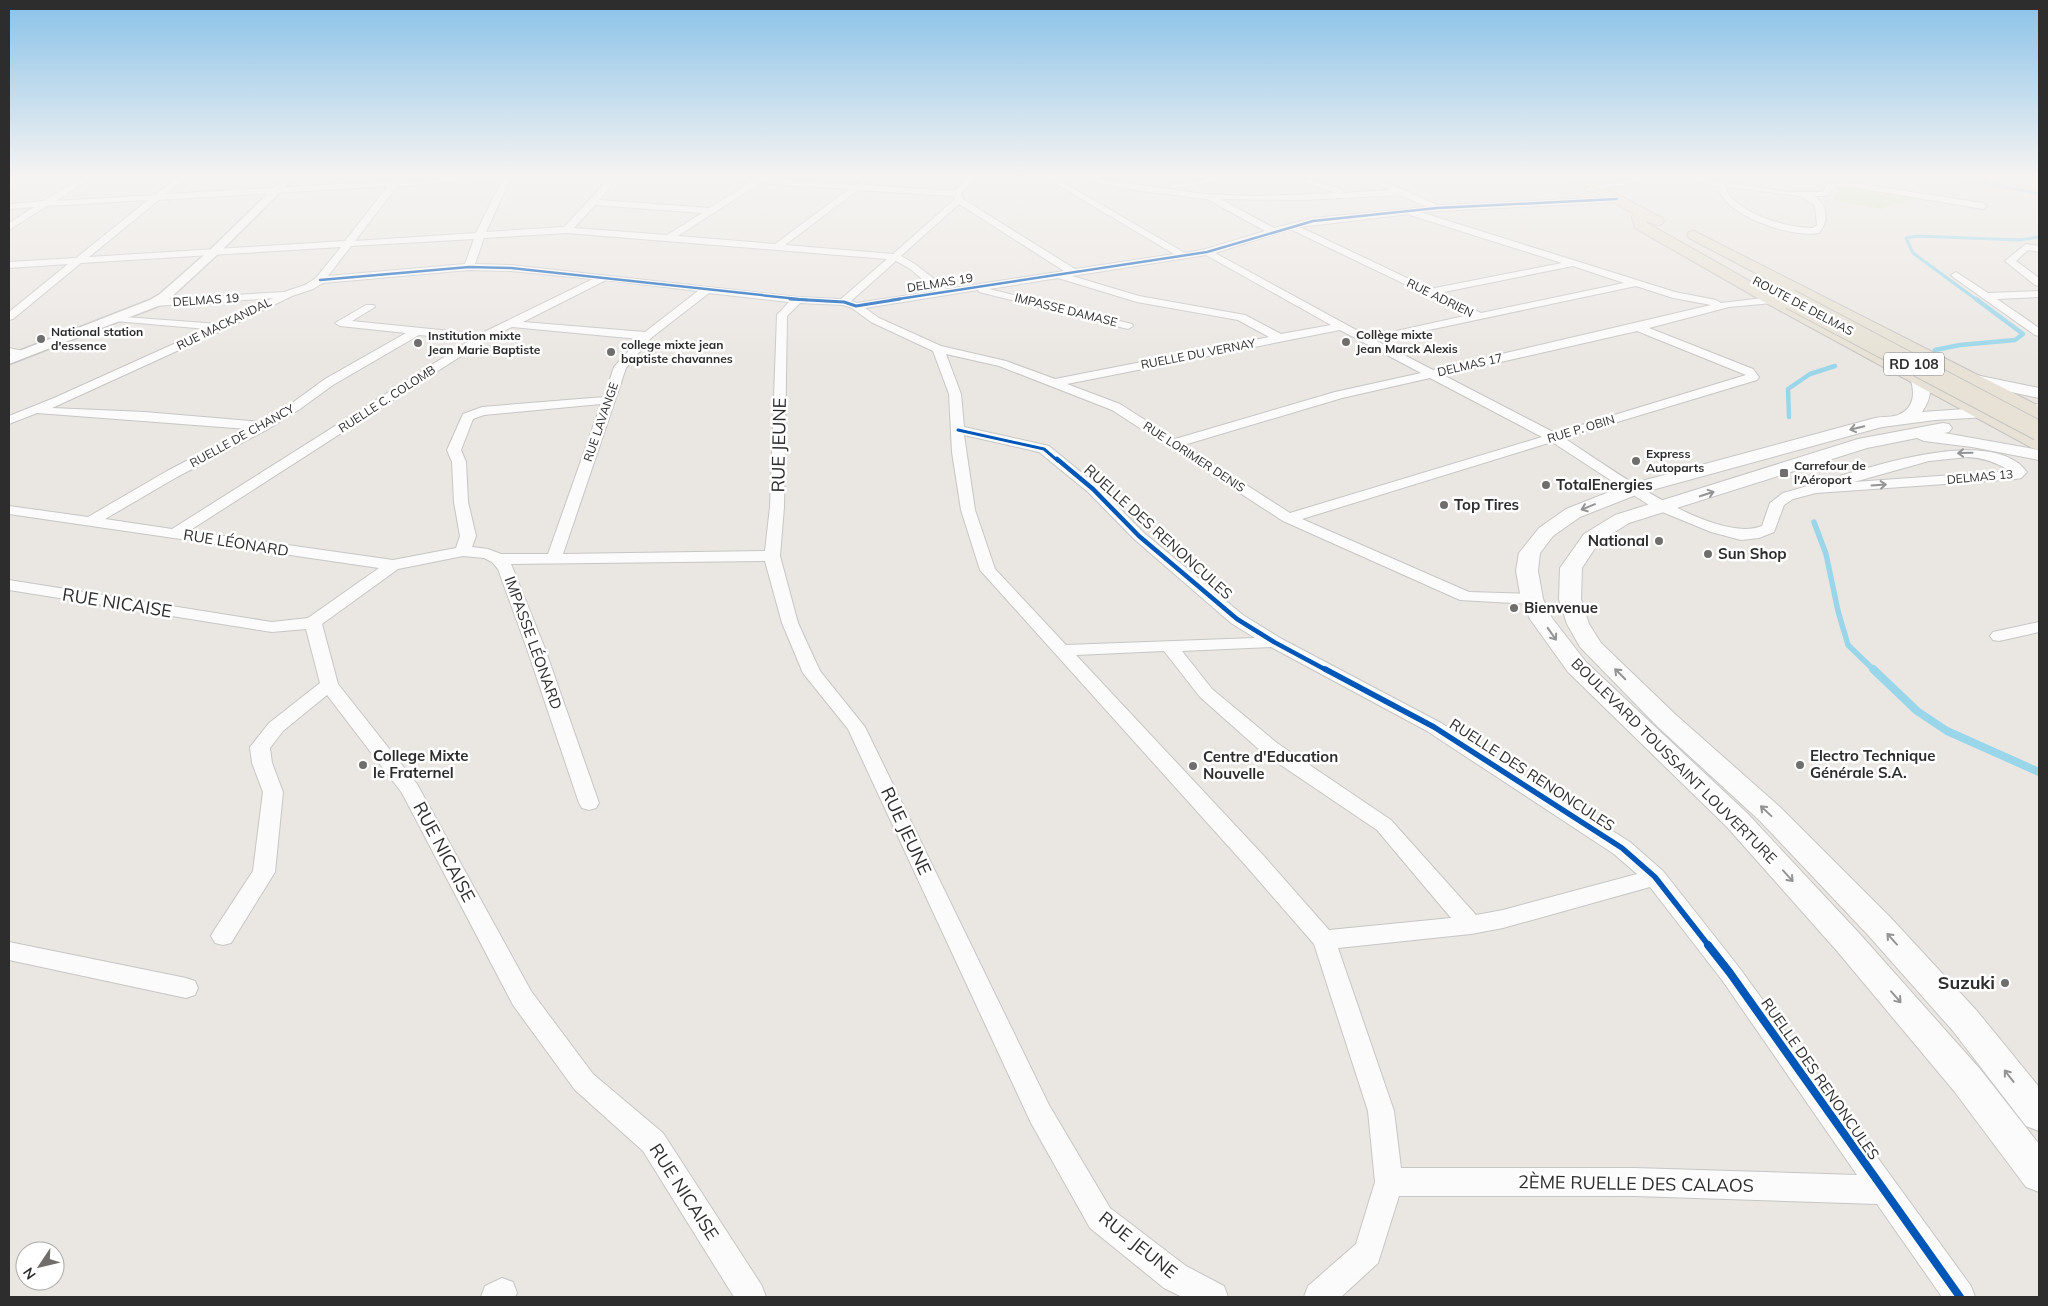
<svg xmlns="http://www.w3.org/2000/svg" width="2048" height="1306" font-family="Mulish,sans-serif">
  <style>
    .green { fill: #cee4bd }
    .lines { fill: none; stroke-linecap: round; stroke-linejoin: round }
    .stream-far3 { stroke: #9ad6e9; stroke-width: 3 }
    .stream-far2 { stroke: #9ad6e9; stroke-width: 4.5 }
    .stream-far1 { stroke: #9ad6e9; stroke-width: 5.5 }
    .stream { stroke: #9ad6e9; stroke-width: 8 }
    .minor-casing { stroke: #c6c6c5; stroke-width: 2 }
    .tertiary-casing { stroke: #c6c6c5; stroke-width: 3 }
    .secondary-casing { stroke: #c6c6c5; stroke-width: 2 }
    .primary-casing { stroke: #c6c4c3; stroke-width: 2 }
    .minor { fill: #fcfbfb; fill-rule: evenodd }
    .tertiary { fill: #fcfbfb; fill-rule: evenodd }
    .secondary { fill: #fcfbfb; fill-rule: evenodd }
    .primary { fill: #e7e2d5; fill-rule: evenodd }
    .primary-bridge-far1-casing { stroke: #c6c4c3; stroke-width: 16; stroke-linecap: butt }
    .primary-bridge-casing { stroke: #c6c4c3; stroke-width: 21; stroke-linecap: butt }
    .primary-bridge-far1 { stroke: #e7e2d5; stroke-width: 14 }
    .primary-bridge { stroke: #e7e2d5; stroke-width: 19 }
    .cycleway-far4-casing { stroke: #fff; stroke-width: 4.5 }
    .cycleway-far3-casing { stroke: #fff; stroke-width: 5 }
    .cycleway-far2-casing { stroke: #fff; stroke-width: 7 }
    .cycleway-far1-casing { stroke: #fff; stroke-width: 9 }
    .cycleway-casing { stroke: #fff; stroke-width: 11 }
    .cycleway-far4 { stroke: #0057b8; stroke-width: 2.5 }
    .cycleway-far3 { stroke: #0057b8; stroke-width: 3 }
    .cycleway-far2 { stroke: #0057b8; stroke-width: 4.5 }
    .cycleway-far1 { stroke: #0057b8; stroke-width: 5.5 }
    .cycleway { stroke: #0057b8; stroke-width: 8 }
    .oneway { stroke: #949494 }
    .poi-dot { fill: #6f6e6d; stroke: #fff; stroke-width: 2 }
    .labels { text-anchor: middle; stroke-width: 5; stroke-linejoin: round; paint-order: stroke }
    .far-street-label { font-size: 12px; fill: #2d2d2d; stroke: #fff }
    .far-poi-label { font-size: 12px; font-weight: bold; fill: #2d2d2d; stroke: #fff; text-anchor: start }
    .shield { fill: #fff; stroke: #6c6c6c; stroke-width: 1 }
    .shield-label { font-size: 14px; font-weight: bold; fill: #2d2d2d }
    .poi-label { font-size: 15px; font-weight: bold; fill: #2d2d2d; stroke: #fff; text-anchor: start }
    .street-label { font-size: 15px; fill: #2d2d2d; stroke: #fff }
    .near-street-label { font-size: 18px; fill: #2d2d2d; stroke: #fff }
    .near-poi-label { font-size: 18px; font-weight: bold; fill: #2d2d2d; stroke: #fff; text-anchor: end }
  </style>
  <rect width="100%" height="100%" fill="#eae7e3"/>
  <path class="green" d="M 1841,186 L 1913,197 L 1904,204 L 1894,203 L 1882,209 L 1833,200 Z"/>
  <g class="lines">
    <g class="stream-far3">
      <path d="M 1965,178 L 2039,194"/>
      <path d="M 1977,300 L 1913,253 L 1906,238 L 1918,236 L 2020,240 L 2039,237"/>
    </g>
    <g class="stream-far2">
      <path d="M 1935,350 L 1960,345 L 2015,340 L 2023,334 L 1976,299"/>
      <path d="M 1789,417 L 1788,389 L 1810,374 L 1835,366"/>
    </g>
    <path class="stream-far1" d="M 1814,522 L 1826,554 L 1838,611 L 1848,645 L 1875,671"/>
    <path class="stream" d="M 1873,669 L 1917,711 L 1947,731 L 2039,772"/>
    <g class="minor-casing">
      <g id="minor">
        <path d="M 81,178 L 90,178 L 56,201 L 155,195 L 177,178 L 185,178 L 166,194 L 392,181 L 395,178 L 403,178 L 401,181 L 490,178 L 486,180 L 397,186 L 355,241 L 476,233 L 503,178 L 511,178 L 486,232 L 564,227 L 610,178 L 618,178 L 599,200 L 709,208 L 750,183 L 715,180 L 711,178 L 764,178 L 855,185 L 861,182 L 864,182 L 864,185 L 955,191 L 967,178 L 975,178 L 961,194 L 963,199 L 1075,269 L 1174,254 L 1046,178 L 1055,178 L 1185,253 L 1206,249 L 1265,231 L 1207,199 L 1142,191 L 1080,180 L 1076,178 L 1091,178 L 1204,194 L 1253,196 L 1336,193 L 1298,180 L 1297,178 L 1307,178 L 1343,190 L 1343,193 L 1390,190 L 1366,178 L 1376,178 L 1438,205 L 1620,197 L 1620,201 L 1617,202 L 1420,212 L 1675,292 L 1716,300 L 1721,303 L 1772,297 L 1777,300 L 1772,303 L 1729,307 L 1649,328 L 1753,369 L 1759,377 L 1757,380 L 1564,438 C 1606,465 1714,545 1762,526 L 1770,503 L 1783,493 C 1836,480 1987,418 2027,472 L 2021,478 L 2016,479 L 1816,493 L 1793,499 L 1784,505 L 1774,532 L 1759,538 L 1741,540 L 1711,532 L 1655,509 L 1552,442 L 1302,519 L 1469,592 L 1532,594 L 1538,596 L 1540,599 L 1538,602 L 1532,604 L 1460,600 L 1283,521 L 1112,410 L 999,366 L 946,354 L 961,394 L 964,427 L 1049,446 L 1098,486 L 1144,533 L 1243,615 L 1280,638 L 1441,723 L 1630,842 L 1663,871 L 1738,966 L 1971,1286 L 1975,1297 L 1942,1297 L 1877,1204 L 1634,1196 L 1399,1196 L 1378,1263 L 1341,1297 L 1304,1297 L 1308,1286 L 1356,1244 L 1375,1182 L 1368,1111 L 1314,944 L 1247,867 L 980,570 L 961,510 L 952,452 L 949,394 L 933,351 L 871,322 L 852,308 L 843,305 L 800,303 L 787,316 L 784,507 L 780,556 L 798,623 L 820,671 L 865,727 L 1049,1105 L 1110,1208 L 1186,1266 L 1224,1286 L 1228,1297 L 1182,1297 L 1164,1288 L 1090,1228 L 1031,1123 L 848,729 L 803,673 L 782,623 L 765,561 L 511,564 L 544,646 L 599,803 L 596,808 L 589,810 L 582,808 L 579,803 L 526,646 L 498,569 L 492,562 L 484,558 L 463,556 L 398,569 L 322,624 L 338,684 L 417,784 L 531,991 L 593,1074 L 663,1133 L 762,1286 L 766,1297 L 734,1297 L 643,1151 L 575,1090 L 513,1005 L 402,793 L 327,695 L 283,731 L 270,748 L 272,763 L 283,792 L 275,872 L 231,943 L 223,945 L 215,943 L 211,936 L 215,929 L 253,871 L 263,792 L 252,763 L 250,747 L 269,723 L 320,683 L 306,629 L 272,632 L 9,590 L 9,580 L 272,622 L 308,618 L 379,568 L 9,514 L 9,506 L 88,517 L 167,471 L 248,429 L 37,413 L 9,424 L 9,416 L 54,398 L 207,329 L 115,321 L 111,320 L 110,318 L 111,316 L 219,324 L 273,298 L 154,306 L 149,303 L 154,300 L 284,292 L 305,285 L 316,278 L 341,247 L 81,263 L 13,319 L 9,320 L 9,312 L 68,264 L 9,268 L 9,262 L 76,258 L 148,200 L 47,206 L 9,230 L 9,223 L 34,207 L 9,209 L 9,204 L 43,201 ZM 760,183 L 849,189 L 775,244 L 678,236 ZM 388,186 L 345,241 L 89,257 L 159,200 ZM 858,190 L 954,196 L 955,199 L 893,254 L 785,245 ZM 1400,195 L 1427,207 L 1313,218 L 1274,228 L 1220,199 L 1302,200 ZM 959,204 L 1064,271 L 947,289 L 915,264 L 901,256 ZM 595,205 L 702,213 L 667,235 L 574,228 ZM 1409,214 L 1410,215 L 1562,263 L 1430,289 L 1300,227 ZM 1290,229 L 1469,315 L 1369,337 L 1215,253 ZM 567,233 L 887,259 L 841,299 L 797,297 L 511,265 L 475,264 L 484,238 ZM 474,239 L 465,264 L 328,276 L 351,246 ZM 1206,255 L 1331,325 L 1281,334 L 1245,315 L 1139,296 L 1072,276 ZM 896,261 L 909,268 L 936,291 L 857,303 L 851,301 ZM 1573,266 L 1624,283 L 1481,313 L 1439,293 ZM 469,270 L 511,271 L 593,279 L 480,334 L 352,321 L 375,307 L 374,305 L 366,305 L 335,323 L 340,326 L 406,333 L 325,379 L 292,403 L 261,422 L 145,412 L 52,408 L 225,329 L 292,296 L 313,289 L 323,283 ZM 1058,278 L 1137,302 L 1238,320 L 1269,337 L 1055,379 L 1006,361 L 941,346 L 879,318 L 865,308 L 978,290 L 979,292 L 1128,329 L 1133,326 L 1132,324 L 989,289 ZM 606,280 L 698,291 L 645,332 L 523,322 ZM 1636,286 L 1673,298 L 1711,305 L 1433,370 L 1377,341 ZM 709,293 L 789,302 L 777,315 L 770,507 L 765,551 L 563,554 L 626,368 L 651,338 ZM 512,327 L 639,339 L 614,367 L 604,397 L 482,407 L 463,414 L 447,450 L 452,462 L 454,502 L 460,536 L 456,548 L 393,560 L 189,531 L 486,340 ZM 1340,330 L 1421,373 L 1335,392 L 1175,439 L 1120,404 L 1067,384 ZM 1637,331 L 1746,375 L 1555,433 L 1443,375 ZM 419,335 L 471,340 L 172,529 L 105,519 L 177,477 L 268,429 L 300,409 L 333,385 ZM 1430,378 L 1542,437 L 1290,513 L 1184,445 L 1342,398 ZM 601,404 L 548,554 L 501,554 L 488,549 L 472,547 L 476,536 L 468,502 L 466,462 L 461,450 L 473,419 L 484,415 ZM 964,435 L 1039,452 L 1088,492 L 1134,539 L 1231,623 L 1255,638 L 1066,645 L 995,569 L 975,510 ZM 1968,457 C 1984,458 1996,462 2010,471 L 1854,482 L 1929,461 ZM 1271,647 L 1427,731 L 1614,854 L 1637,874 L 1503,910 L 1476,915 L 1391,820 L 1277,743 L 1212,689 L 1182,651 ZM 1164,651 L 1200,697 L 1263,753 L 1377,830 L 1451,918 L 1329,930 L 1263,855 L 1076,655 ZM 1650,887 L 1722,980 L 1857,1175 L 1634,1168 L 1401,1168 L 1394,1111 L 1338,948 L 1471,934 L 1503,928 Z"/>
        <path d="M 1215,178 L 1233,178 L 1229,180 L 1173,188 L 1169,186 L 1173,184 Z"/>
        <path d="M 1638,178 L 1653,178 L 1649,180 L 1589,191 L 1585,189 L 1589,187 Z"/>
        <path d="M 1680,178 L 1697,178 L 1789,192 L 1822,192 L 1828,184 L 1846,182 L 1983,203 L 1987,206 L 1983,209 L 1846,186 L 1834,188 L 1827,196 L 1814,196 C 1828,205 1829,221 1819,233 C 1792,238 1723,216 1718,186 L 1684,180 ZM 1727,187 L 1800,196 L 1815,206 L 1817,225 L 1813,228 C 1787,228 1743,215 1727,192 Z"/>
        <path d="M 2026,244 L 2039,246 L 2039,252 L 2028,250 L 2016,261 L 2039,278 L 2039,286 L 2035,285 L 2005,261 Z"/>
        <path d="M 1956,272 L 1988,293 L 2039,291 L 2039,297 L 1997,299 L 2039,328 L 2039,336 L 2035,335 L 1953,277 L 1951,275 Z"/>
        <path d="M 9,348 L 28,352 L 30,354 L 24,357 L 9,354 Z"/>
        <path d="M 2039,622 L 2039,632 L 1999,641 L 1993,640 L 1990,636 L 1993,632 Z"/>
        <path d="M 9,942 L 186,978 L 195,981 L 198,988 L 195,995 L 186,998 L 9,960 Z"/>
        <path d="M 502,1278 L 513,1282 L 517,1293 L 515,1297 L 481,1297 L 485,1286 Z"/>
      </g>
    </g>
    <g class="tertiary-casing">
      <path id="tertiary" d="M 284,178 L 294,178 L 219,253 L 168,300 L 158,306 L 9,364 L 9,355 L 150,300 L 160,294 L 211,249 Z"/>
    </g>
    <g class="secondary-casing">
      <g id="secondary">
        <path d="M 1918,373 L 1924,375 C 1933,388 1931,399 1922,412 L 2039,404 L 2039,414 L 1935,420 L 1882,427 L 1641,493 L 1580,517 L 1553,536 L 1540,553 L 1538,571 L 1543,599 L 1552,618 L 1586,662 L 1747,813 L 1859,933 L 1980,1069 L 2039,1144 L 2039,1192 L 2026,1187 L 1954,1091 L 1837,951 L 1727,827 L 1568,672 L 1530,619 L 1521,599 L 1516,571 L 1519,553 L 1539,528 L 1566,509 L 1627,485 L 1875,418 C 1882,416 1893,418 1900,414 C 1915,407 1915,391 1910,378 L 1912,375 Z"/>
        <path d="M 1971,374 L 2039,388 L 2039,398 L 1965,382 L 1963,379 L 1965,376 Z"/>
        <path d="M 1943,423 L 1949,424 L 1952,428 L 1949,432 L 1944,433 L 2039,450 L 2039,460 L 1972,447 L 1924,441 L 1917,438 L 1867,448 L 1629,523 L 1599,542 L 1582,568 L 1581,599 L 1589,624 L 1601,643 L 1676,715 L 1780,807 L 1890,917 L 1977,1011 L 2039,1087 L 2039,1131 L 2026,1126 L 1953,1031 L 1868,935 L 1760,821 L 1658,727 L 1580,647 L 1567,624 L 1559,599 L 1560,568 L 1584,534 L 1615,515 L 1858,439 Z"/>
      </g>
    </g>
    <g class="primary-casing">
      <g id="primary">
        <path d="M 1571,178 L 1586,178 L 1662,218 L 1664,221 L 1662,224 L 1657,225 L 1646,221 L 1647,223 L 1778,297 L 2039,436 L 2039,450 L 2032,448 L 1766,303 L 1635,228 L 1632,217 L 1634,214 Z"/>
        <path d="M 1694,231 L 2039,406 L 2039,420 L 2032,418 L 1689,238 L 1687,235 L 1689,232 Z"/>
      </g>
    </g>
    <use href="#minor" class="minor"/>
    <use href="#tertiary" class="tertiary"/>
    <use href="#secondary" class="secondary"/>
    <use href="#primary" class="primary"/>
    <g class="primary-bridge-far1-casing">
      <path id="primary-bridge-far1" d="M 1788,298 L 1793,300"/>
    </g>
    <g class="primary-bridge-casing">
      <path id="primary-bridge" d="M 1790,299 L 2039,431"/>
    </g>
    <use href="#primary-bridge-far1" class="primary-bridge-far1"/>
    <use href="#primary-bridge" class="primary-bridge"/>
    <g class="cycleway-far4-casing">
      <g id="cycleway-far4">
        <path d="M 320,280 L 469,267 L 511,268 L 807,300"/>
        <path d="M 892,300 L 1207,252 L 1313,221 L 1437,208 L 1617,199"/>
      </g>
    </g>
    <g class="cycleway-far3-casing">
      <g id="cycleway-far3">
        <path d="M 790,299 L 844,302 L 856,306 L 900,299"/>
        <path d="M 958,430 L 1044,449 L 1058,461"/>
      </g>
    </g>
    <g class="cycleway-far2-casing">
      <path id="cycleway-far2" d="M 1057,459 L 1093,489 L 1139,536 L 1237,619 L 1274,642 L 1328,671"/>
    </g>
    <g class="cycleway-far1-casing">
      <path id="cycleway-far1" d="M 1325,669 L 1434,727 L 1622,848 L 1655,877 L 1709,946"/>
    </g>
    <g class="cycleway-casing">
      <path id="cycleway" d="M 1708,945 L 1730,973 L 1960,1297"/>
    </g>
    <use href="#cycleway-far4" class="cycleway-far4"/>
    <use href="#cycleway-far3" class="cycleway-far3"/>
    <use href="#cycleway-far2" class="cycleway-far2"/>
    <use href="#cycleway-far1" class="cycleway-far1"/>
    <use href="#cycleway" class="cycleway"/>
  </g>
  <defs><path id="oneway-shaft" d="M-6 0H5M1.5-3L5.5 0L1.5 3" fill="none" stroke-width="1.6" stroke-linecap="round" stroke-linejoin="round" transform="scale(1.25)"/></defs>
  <g class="oneway">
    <use href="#oneway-shaft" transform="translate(1857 428) rotate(166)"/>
    <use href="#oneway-shaft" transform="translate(1965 453) rotate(179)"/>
    <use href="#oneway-shaft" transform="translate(1879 485) rotate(-4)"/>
    <use href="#oneway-shaft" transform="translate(1707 494) rotate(-18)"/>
    <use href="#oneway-shaft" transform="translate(1588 507) rotate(158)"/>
    <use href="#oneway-shaft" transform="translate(1552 634) rotate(55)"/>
    <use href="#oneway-shaft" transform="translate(1620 674) rotate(-135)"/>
    <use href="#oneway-shaft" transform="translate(1766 811) rotate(-137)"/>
    <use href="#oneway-shaft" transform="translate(1788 876) rotate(48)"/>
    <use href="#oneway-shaft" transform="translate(1892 939) rotate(-132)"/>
    <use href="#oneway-shaft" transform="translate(1896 997) rotate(49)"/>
    <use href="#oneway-shaft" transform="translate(2009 1076) rotate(-128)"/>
  </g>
  <linearGradient id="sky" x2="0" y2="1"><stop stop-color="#89c2e8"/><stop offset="0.49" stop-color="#f6f4f2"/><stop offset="1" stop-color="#f6f4f2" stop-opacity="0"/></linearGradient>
  <rect width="2048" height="360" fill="url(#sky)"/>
  <g class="poi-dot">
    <circle cx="41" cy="339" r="5"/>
    <circle cx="1346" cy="342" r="5"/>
    <circle cx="418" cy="343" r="5"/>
    <circle cx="611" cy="352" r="5"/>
    <circle cx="1636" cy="461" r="5"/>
    <rect x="1779" y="468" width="10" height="10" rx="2.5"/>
    <circle cx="1546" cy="485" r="5"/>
    <circle cx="1444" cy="505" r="5"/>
    <circle cx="1659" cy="541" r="5"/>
    <circle cx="1708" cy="554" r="5"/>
    <circle cx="1514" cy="608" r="5"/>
    <circle cx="363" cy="765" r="5"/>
    <circle cx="1800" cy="765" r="5"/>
    <circle cx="1193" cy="766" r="5"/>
    <circle cx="2005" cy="983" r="5"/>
  </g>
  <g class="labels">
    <g class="far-street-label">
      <text transform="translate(940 283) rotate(-9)" y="4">DELMAS 19</text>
      <text transform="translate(1440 298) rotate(26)" y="4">RUE ADRIEN</text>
      <text transform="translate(206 300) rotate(-4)" y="4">DELMAS 19</text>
      <text transform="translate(1803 306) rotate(28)" y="4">ROUTE DE DELMAS</text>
      <text transform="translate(1066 310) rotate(14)" y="4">IMPASSE DAMASE</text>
      <text transform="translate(224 324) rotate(-26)" y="4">RUE MACKANDAL</text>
      <text transform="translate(1198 354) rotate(-11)" y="4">RUELLE DU VERNAY</text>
      <text transform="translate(1470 365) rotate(-13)" y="4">DELMAS 17</text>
      <text transform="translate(387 399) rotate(-33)" y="4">RUELLE C. COLOMB</text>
      <text transform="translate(601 422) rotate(-71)" y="4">RUE LAVANGE</text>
      <text transform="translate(1581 429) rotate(-17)" y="4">RUE P. OBIN</text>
      <text transform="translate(242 436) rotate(-29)" y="4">RUELLE DE CHANCY</text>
      <text transform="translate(1194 457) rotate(33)" y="4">RUE LORIMER DENIS</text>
      <text transform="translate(1980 477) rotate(-5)" y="4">DELMAS 13</text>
    </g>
    <g class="far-poi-label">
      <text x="51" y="336">National station<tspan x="51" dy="14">d'essence</tspan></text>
      <text x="1356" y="339">Collège mixte<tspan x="1356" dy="14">Jean Marck Alexis</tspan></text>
      <text x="428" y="340">Institution mixte<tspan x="428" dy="14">Jean Marie Baptiste</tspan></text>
      <text x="621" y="349">college mixte jean<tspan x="621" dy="14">baptiste chavannes</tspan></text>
      <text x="1646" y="458">Express<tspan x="1646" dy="14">Autoparts</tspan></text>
      <text x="1794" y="470">Carrefour de<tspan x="1794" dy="14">l'Aéroport</tspan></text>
    </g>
    <rect class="shield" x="1884" y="352.5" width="60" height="23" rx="4"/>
    <g class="shield-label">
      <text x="1914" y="369">RD 108</text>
    </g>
    <g class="poi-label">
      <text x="1556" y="490">TotalEnergies</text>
      <text x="1454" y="510">Top Tires</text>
      <text x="1649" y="546" text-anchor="end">National</text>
      <text x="1718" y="559">Sun Shop</text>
      <text x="1524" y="613">Bienvenue</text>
      <text x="373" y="761">College Mixte<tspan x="373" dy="17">le Fraternel</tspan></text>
      <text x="1810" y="761">Electro Technique<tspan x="1810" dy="17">Générale S.A.</tspan></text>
      <text x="1203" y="762">Centre d'Education<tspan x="1203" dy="17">Nouvelle</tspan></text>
    </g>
    <g class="street-label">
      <text transform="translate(1158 532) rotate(42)" y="5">RUELLE DES RENONCULES</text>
      <text transform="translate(236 543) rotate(9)" y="5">RUE LÉONARD</text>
      <text transform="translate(533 643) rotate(70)" y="5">IMPASSE LÉONARD</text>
      <text transform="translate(1674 761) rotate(45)" y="5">BOULEVARD TOUSSAINT LOUVERTURE</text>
      <text transform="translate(1532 775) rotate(33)" y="5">RUELLE DES RENONCULES</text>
      <text transform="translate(1820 1079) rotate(55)" y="5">RUELLE DES RENONCULES</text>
    </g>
    <g class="near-street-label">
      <text transform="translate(779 445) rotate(-89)" y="6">RUE JEUNE</text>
      <text transform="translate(117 603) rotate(9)" y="6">RUE NICAISE</text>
      <text transform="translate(906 831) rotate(65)" y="6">RUE JEUNE</text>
      <text transform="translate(444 852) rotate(62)" y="6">RUE NICAISE</text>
      <text transform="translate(1636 1184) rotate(1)" y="6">2ÈME RUELLE DES CALAOS</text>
      <text transform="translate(684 1192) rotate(57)" y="6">RUE NICAISE</text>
      <text transform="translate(1138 1245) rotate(39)" y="6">RUE JEUNE</text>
    </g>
    <g class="near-poi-label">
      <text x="1995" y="989">Suzuki</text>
    </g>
  </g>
  <rect width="2048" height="1306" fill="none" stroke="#2d2d2d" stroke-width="20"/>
  <g transform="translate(40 1266) rotate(235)"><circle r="24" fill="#ffffff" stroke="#ababab"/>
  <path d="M0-4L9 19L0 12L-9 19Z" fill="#6f6e6d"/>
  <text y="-8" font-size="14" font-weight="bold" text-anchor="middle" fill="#2d2d2d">N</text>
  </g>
</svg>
